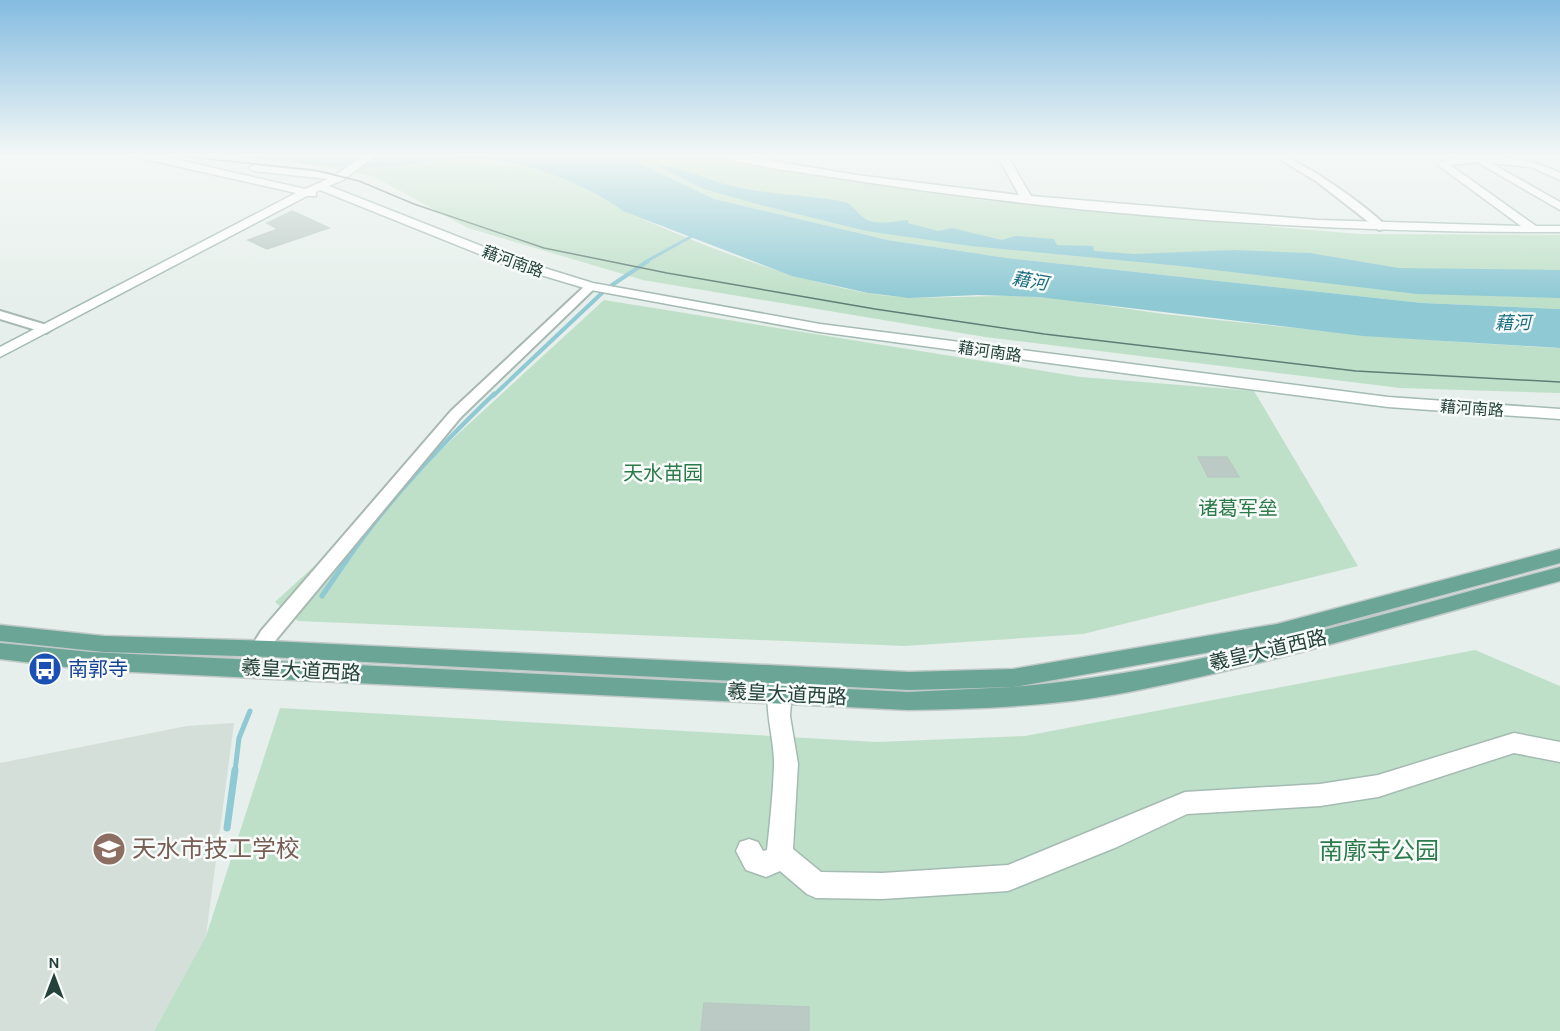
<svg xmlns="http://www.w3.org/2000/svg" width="1560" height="1031" font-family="Karla,'Noto Sans SC',sans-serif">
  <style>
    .built { fill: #d4dfda }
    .green { fill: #bfe0c8 }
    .water { fill: #8ec9d4 }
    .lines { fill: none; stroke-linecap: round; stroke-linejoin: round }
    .stream-far4 { stroke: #8ec9d4; stroke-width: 3 }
    .stream-far3 { stroke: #8ec9d4; stroke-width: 4 }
    .stream-far2 { stroke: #8ec9d4; stroke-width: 4.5 }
    .stream-far1 { stroke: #8ec9d4; stroke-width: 5 }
    .stream { stroke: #8ec9d4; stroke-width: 7 }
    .building { fill: #bbcac4; stroke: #b8c9c2; stroke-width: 1.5 }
    .street-casing { stroke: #a8b8b2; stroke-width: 4 }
    .secondary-casing { stroke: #a4bbb3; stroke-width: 3 }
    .primary-casing { stroke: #c2cac8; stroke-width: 3 }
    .street { fill: #fff; fill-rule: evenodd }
    .secondary { fill: #fff; fill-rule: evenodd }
    .primary { fill: #6aa596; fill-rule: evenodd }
    .tram { stroke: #5f7d75; stroke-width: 1.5 }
    .labels { text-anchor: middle; stroke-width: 5; stroke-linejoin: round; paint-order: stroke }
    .far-street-label { font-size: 16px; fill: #24423a; stroke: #f7fbf9 }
    .far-water-label { font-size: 18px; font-style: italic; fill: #1c6f80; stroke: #f7fbf9 }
    .park-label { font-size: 20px; fill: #2d7a4b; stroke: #f7fbf9 }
    .street-label { font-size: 20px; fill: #24423a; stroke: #f7fbf9 }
    .transit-label { font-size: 20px; fill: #164399; stroke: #f7fbf9; text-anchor: start }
    .near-education-label { font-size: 24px; fill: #785e54; stroke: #f7fbf9; text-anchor: start }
    .near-park-label { font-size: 24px; fill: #2d7a4b; stroke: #f7fbf9 }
  </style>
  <rect width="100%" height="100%" fill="#e6efeb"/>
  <path class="built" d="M 234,723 L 206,936 L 154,1031 L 0,1031 L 0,763 L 187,726 Z"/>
  <g class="green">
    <path d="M 622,155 L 708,155 L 813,174 L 981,200 L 1135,215 L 1359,234 L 1560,235 L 1560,309 L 1422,303 L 1007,258 L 888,240 L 714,199 Z"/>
    <path d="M 463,159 C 509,163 557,171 599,193 C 609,198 616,208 627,212 C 701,246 787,278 867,293 C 923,303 980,293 1037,297 C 1085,301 1134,311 1182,316 C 1308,330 1434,342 1560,348 L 1560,393 L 1400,388 L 985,337 L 643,280 L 468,228 L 373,176 L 307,164 L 424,164 Z"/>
    <path d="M 604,300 L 1081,377 L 1254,391 L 1358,566 L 1083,634 L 905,646 L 298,621 L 275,602 Z"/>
    <path d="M 1475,650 L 1560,686 L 1560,1031 L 154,1031 L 206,936 L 280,708 L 877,742 L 1025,736 Z"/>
  </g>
  <g class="water">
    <path d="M 221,155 L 622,155 L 714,199 L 888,240 L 1007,258 L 1422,303 L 1560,309 L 1560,348 L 1363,336 L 1038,297 L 978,295 L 909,298 L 868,293 L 792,276 L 623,211 C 584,181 512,156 461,159 C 434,160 407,167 380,167 C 327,168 273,160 221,155 Z"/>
    <path d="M 656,165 C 683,166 705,180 732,186 C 769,195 808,195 846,202 C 854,207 858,214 864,218 C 874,226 896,221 908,220 L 908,223 L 938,231 L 952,228 L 1002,240 L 1015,236 L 1054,239 L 1057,245 L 1093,246 L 1094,251 L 1134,254 L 1233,250 L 1310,253 L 1398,268 L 1560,270 L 1560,298 L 1417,294 L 1181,266 L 971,246 L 866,231 L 761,205 L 704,189 Z"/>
  </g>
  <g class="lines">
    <path class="stream-far4" d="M 645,262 L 694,235"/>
    <g class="stream-far3">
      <path d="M 612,285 L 648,261"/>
      <path d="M 493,396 L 602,293"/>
    </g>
    <path class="stream-far2" d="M 345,563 C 386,502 441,445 494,394"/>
    <g class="stream-far1">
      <path d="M 322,596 L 346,561"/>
      <path d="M 235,771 L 239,738 L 250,711"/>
    </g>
    <path class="stream" d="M 227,828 L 235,770"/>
  </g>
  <g class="building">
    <path d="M 292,211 L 329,228 L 267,249 L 248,240 L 278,229 L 267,223 Z"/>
    <path d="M 1198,457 L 1227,457 L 1239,477 L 1208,477 Z"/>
    <path d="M 704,1003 L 809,1007 L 809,1031 L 701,1031 Z"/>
  </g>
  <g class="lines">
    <g class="street-casing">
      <g id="street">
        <path d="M 1273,155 C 1297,155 1371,209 1388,228 L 1379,230 L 1316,181 Z"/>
        <path d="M 587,284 L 597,286 L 461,417 L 275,641 L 267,654 L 260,657 L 253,654 L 250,649 L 261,631 L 451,411 Z"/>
        <path d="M 0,311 L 50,326 L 52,329 L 46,333 L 0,319 Z"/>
      </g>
    </g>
    <g class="secondary-casing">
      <g id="secondary">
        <path d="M 127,155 L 162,156 L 305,189 L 328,179 L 254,171 L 249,168 L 254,165 L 329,173 L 334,176 L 365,155 L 376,155 L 343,180 L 329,186 L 512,258 L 593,283 L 820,324 L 1388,397 L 1560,409 L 1560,419 L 1388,407 L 1131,374 L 820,332 L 591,290 L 504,264 L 320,190 L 316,192 L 316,196 L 307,196 L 0,357 L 0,347 L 296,193 Z"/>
        <path d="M 721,155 L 739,155 L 856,175 L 1019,195 L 997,155 L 1007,155 L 1031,196 L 1318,220 L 1521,226 L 1438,165 C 1461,144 1535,160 1560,173 L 1560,180 L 1531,167 L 1491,163 L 1560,202 L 1560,210 L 1477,162 L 1450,165 L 1536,226 L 1560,226 L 1560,232 C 1317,233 1072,215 832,177 C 812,174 733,164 721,155 Z"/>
        <path d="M 782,667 L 790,670 L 793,676 L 790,716 L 798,764 L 793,849 L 821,872 L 882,873 L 1008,865 L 1185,792 L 1320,784 L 1378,775 L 1514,733 L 1560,742 L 1560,762 L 1514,753 L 1378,797 L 1320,806 L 1187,814 L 1117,847 L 1008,891 L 882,899 L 816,898 L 807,894 L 780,871 L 766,877 L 746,870 L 736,851 L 740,842 L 749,839 L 758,842 L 763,851 L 767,850 C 770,822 773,794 774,766 C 775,735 759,700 774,670 Z"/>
      </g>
    </g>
    <g class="primary-casing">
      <path id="primary" d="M 1560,549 L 1560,563 L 1277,640 L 1014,687 C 1200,671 1380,614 1560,567 L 1560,581 C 1417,620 1275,663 1129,692 C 1057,706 981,709 908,710 L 91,670 L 0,659 L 0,643 L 91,652 L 908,692 L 1012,687 L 909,690 L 270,657 L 104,652 L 0,641 L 0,625 L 104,636 L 270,641 L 909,672 L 1013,669 L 1277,624 Z"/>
    </g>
    <use href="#street" class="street"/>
    <use href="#secondary" class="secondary"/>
    <use href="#primary" class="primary"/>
    <path class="tram" d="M 171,155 L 314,170 L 359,181 L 414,204 L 544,248 L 667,273 L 875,309 L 1044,334 L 1356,371 L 1560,382"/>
  </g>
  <linearGradient id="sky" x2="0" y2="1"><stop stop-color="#84bce0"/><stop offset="0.52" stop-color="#f4f8f6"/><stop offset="1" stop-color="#f4f8f6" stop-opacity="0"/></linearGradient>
  <rect width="1560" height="299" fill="url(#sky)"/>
  <defs>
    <g id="bus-disc" transform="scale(1.725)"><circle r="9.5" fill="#1a4fb4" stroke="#f7fbf9"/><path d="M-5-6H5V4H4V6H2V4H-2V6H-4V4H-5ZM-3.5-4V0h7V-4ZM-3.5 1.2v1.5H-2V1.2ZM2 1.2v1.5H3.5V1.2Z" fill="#fff"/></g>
    <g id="school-disc" transform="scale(1.725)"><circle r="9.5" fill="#8d6e63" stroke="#f7fbf9"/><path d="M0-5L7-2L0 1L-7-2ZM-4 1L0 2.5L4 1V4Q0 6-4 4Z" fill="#fff"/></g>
  </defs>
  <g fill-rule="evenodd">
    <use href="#bus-disc" x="45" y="669"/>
    <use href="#school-disc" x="109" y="849"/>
  </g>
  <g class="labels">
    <g class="far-street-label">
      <text transform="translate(513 261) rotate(20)" y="6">藉河南路</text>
      <text transform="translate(990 351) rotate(8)" y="6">藉河南路</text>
      <text transform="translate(1472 408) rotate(4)" y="6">藉河南路</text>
    </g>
    <g class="far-water-label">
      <text transform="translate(1030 281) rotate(9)" y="6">藉河</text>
      <text transform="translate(1513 323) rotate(-1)" y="6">藉河</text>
    </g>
    <g class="park-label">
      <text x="663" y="480">天水苗园</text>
      <text x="1238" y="515">诸葛军垒</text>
    </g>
    <g class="street-label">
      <text transform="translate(1268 650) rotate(-13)" y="7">羲皇大道西路</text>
      <text transform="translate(301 670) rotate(3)" y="7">羲皇大道西路</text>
      <text transform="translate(787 694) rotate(3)" y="7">羲皇大道西路</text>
    </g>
    <g class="transit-label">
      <text x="68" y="676">南郭寺</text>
    </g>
    <g class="near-education-label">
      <text x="132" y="857">天水市技工学校</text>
    </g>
    <g class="near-park-label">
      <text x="1379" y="859">南廓寺公园</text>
    </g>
  </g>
  <g transform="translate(54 977)" stroke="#f7fbf9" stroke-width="4.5" paint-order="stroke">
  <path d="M0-4.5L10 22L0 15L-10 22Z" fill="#24423a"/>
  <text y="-9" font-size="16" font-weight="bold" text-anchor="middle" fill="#24423a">N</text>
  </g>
</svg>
